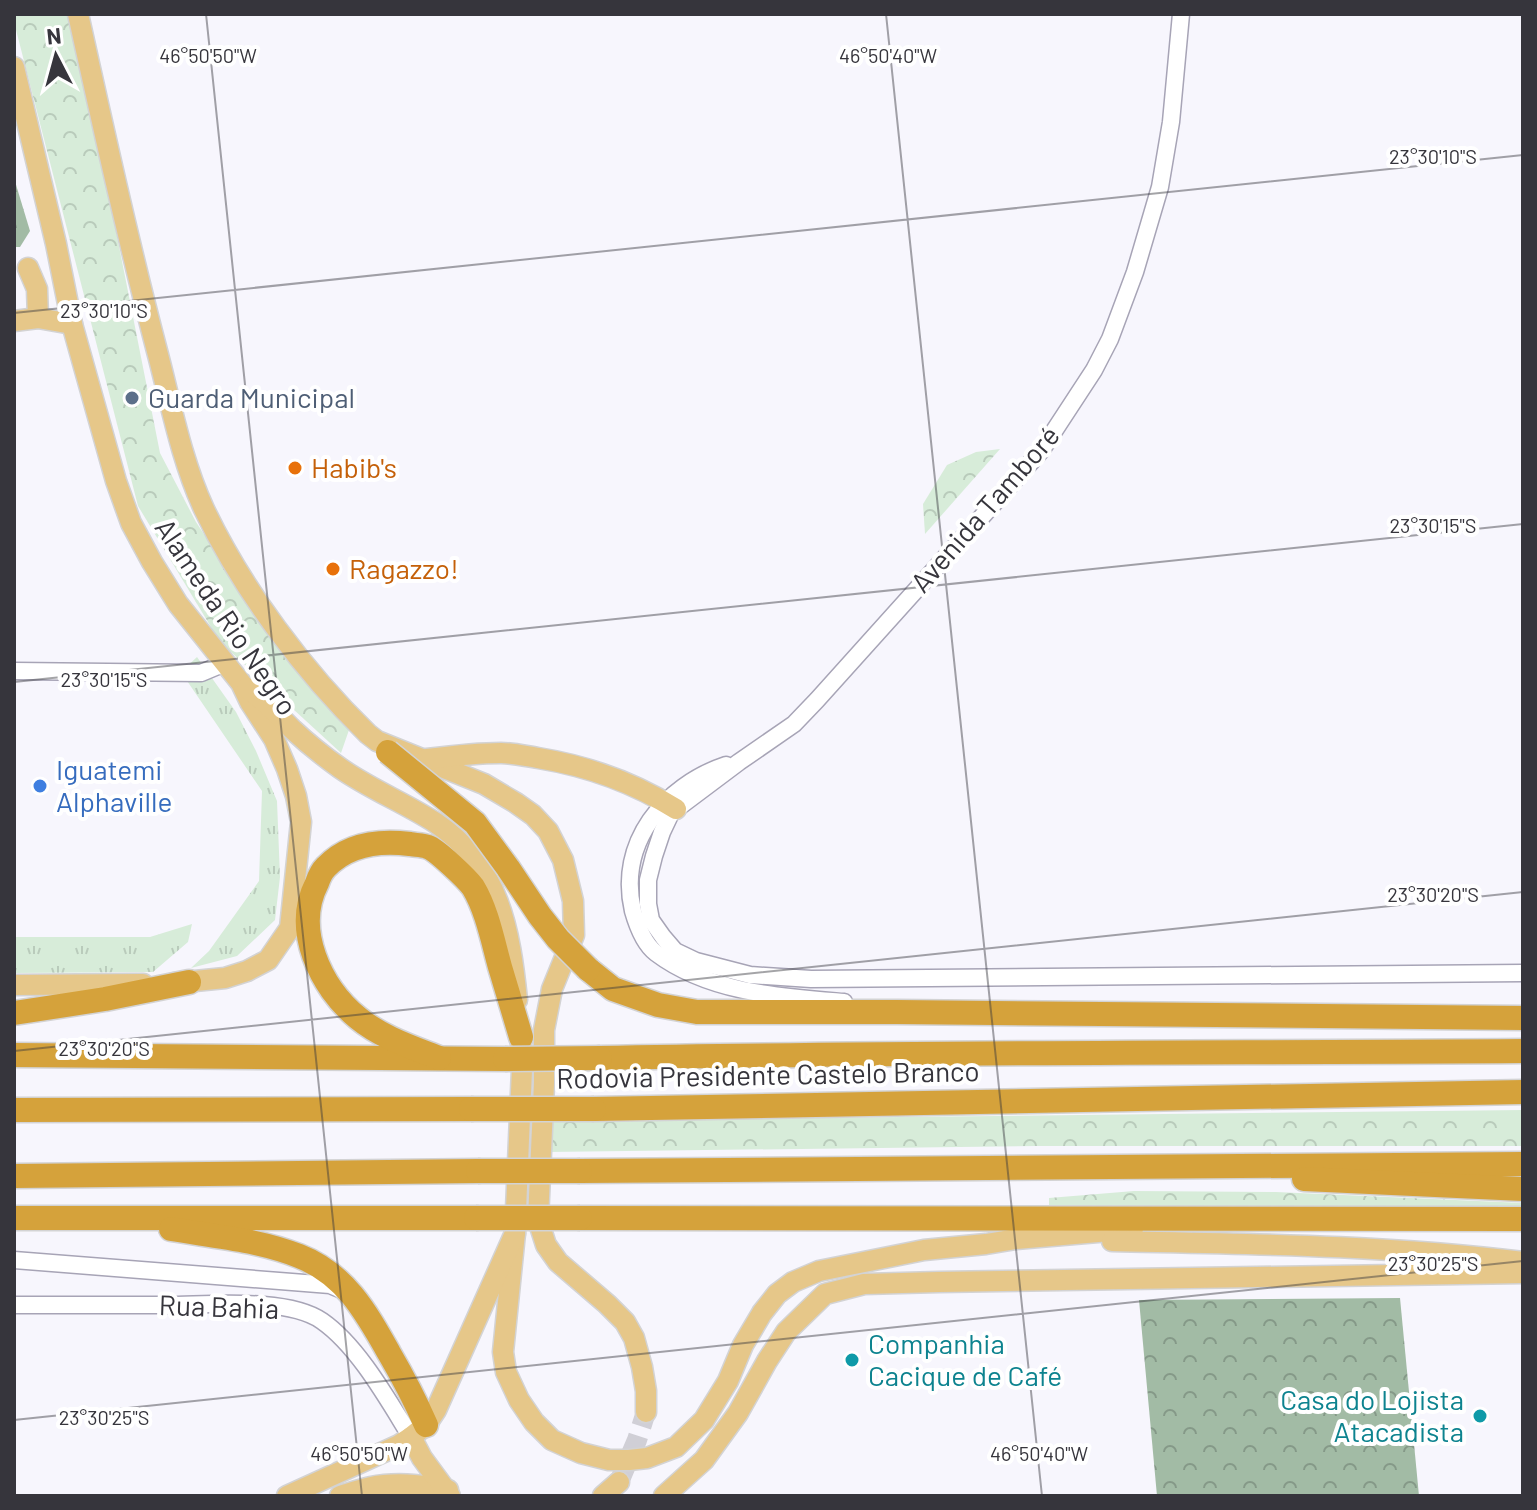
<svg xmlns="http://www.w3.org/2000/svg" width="1537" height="1510" font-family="Barlow,sans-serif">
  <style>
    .grass { fill: url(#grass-tufts) }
    .forest { fill: url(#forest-crowns) }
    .park { fill: url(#park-crowns) }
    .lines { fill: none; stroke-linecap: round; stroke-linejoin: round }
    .major-tunnel { stroke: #d0cfd6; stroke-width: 20; stroke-dasharray: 20 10; stroke-linecap: butt }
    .minor-casing { stroke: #a7a4b6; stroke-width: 19 }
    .major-casing { stroke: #d3d3d4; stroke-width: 23 }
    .highway-casing { stroke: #d3d3d4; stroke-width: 27 }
    .minor { stroke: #fff; stroke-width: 16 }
    .major { stroke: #e6c789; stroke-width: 20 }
    .highway { stroke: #d5a23b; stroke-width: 24 }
    .highway-bridge-casing { stroke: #d3d3d4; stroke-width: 27; stroke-linecap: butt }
    .highway-bridge { stroke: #d5a23b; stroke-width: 24 }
    .ticks { fill: none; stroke: #36353c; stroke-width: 2; stroke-opacity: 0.45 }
    .service-dot { fill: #5c6f8a; stroke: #fff; stroke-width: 3 }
    .food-dot { fill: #e8710a; stroke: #fff; stroke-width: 3 }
    .shop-dot { fill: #3f7fe0; stroke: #fff; stroke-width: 3 }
    .culture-dot { fill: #0f9aa8; stroke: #fff; stroke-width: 3 }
    .labels { text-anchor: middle; stroke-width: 8; stroke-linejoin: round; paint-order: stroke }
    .service-label { font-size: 28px; fill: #4e5e75; stroke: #fff; text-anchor: start }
    .food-label { font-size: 28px; fill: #c56008; stroke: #fff; text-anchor: start }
    .street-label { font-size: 28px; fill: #36353c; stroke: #fff }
    .shop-label { font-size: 28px; fill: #366cbe; stroke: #fff; text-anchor: start }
    .culture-label { font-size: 28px; fill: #0d838f; stroke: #fff; text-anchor: start }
    .ticks-label { font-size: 20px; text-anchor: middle; fill: #36353c; stroke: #fff; stroke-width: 8; stroke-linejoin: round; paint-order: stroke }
  </style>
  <defs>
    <pattern id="grass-tufts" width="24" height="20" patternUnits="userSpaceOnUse" patternTransform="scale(2)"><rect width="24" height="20" fill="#d7ecd9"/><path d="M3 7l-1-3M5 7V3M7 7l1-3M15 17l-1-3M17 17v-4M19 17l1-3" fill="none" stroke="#b9cbbb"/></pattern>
    <pattern id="forest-crowns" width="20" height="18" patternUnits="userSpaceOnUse" patternTransform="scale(2)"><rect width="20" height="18" fill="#a2bba5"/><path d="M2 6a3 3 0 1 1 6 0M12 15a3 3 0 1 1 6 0" fill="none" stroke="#859988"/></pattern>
    <pattern id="park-crowns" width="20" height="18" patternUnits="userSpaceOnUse" patternTransform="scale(2)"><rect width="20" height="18" fill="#d7ecd9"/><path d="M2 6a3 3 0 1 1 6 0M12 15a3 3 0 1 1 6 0" fill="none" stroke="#b9cbbb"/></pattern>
  </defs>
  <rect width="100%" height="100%" fill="#f7f6fd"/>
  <g class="grass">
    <path d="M 197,657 L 236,712 L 256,751 L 277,801 L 280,877 L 275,920 L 237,956 L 191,968 L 209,951 L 259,881 L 262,791 L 181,672 Z"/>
    <path d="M 192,924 L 188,942 L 153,972 L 14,973 L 14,937 L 150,937 Z"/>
  </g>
  <g class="forest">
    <path d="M 14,178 L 30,231 L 20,247 L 14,247 Z"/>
    <path d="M 1400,1298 L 1419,1496 L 1157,1496 L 1139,1300 Z"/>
  </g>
  <g class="park">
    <path d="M 14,14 L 73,14 L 160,453 L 196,522 L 270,634 L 286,657 L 349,730 L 341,753 L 220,642 L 138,506 L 14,22 Z"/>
    <path d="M 1000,449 L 925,534 L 923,504 L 947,465 L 976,452 Z"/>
    <path d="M 1523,1110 L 1523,1146 L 1037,1146 L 549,1152 L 547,1121 Z"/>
    <path d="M 1134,1191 L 1276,1192 L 1523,1203 L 1523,1212 L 1049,1208 L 1049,1198 Z"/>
  </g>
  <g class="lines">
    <path class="major-tunnel" d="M 619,1482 L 637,1440 L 646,1412"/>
    <g class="minor-casing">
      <g id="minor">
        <path d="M 1181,14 L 1171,122 L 1160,187 L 1135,272 L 1110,339 L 1094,370 L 1041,451 L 817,700 L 794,724 L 739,762 L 671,813 L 662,832 L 654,856 L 648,880 L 648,904 L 651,920 L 663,937 L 675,951 L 696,961 L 750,975 L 811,979 L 1523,973"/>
        <path d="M 14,671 L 201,673 L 225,663"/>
        <path d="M 726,765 C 664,786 617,843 633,911 C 637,925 644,944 656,953 C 709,993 781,997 844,1002"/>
        <path d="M 14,1260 L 330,1285 L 342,1290"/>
        <path d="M 14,1305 C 65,1305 116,1305 167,1305 C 209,1305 288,1297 322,1321 C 358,1346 388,1400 411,1437"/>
      </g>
    </g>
    <g class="major-casing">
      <g id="major">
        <path d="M 78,14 C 103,127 128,240 157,351 C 171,404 181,459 204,509 C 242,589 304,672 368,734 L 377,741 L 484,784 L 516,803 L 533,815 L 548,831 L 563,860 L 573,901 L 574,935 L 552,989 L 544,1030 L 544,1083 L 538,1220 L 546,1245 L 558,1262 L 607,1304 L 625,1322 L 634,1338 L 642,1367 L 646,1391 L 646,1412"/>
        <path d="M 14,67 L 56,244 L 72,324 L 116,481 L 131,523 L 152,562 L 178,604 L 241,683 L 250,702 L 274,739 L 287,769 L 296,796 L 301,822 L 290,928 L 268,960 L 247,971 L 225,978 L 175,983"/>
        <path d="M 28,268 L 37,289 L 38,318"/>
        <path d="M 14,321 L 38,318 L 72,324"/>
        <path d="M 247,688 C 264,700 277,714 292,729 C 307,743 323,756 340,768 C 370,789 405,803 436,823 C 499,865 510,930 517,1000"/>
        <path d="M 427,759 C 451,756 476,753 501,753 C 513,753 525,756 538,758 C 587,766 633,782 676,809"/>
        <path d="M 14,985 L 143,984"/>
        <path d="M 515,1233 L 503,1352 L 506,1372 L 519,1400 L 534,1422 L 552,1440 L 581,1453 L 609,1460 L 629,1460 L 647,1458 L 676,1447 L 704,1420 L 728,1381 L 743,1345 L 762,1313 L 777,1294 L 793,1282 L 819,1271 L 924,1250 L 986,1244 L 1016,1239 L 1133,1229"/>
        <path d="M 1112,1241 C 1249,1244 1386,1245 1523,1262"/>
        <path d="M 287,1496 L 399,1445 L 411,1437"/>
        <path d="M 340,1496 C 350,1493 361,1489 371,1487 C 395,1482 419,1485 443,1488 L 448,1490"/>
        <path d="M 450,1496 L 422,1458 L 411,1437 L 426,1425 L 436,1410 L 515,1233 L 522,1069 L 521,1044"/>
        <path d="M 603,1496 L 619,1482"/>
        <path d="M 664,1496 L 704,1460 L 738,1413 L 767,1361 L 786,1332 L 825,1294 L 864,1284 L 939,1282 L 1523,1273"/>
      </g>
    </g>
    <g class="highway-casing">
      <g id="highway">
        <path d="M 588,969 L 613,989 L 658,1005 L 697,1012 L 897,1012 L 1523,1018"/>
        <path d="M 14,1013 L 105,999 L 189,982"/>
        <path d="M 14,1055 L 505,1059"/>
        <path d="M 439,1058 C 411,1047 381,1037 358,1018 C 320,987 293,929 317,883 C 319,877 322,871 326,867 C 348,844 379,840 410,844 C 415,845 423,845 428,847 C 437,850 467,879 473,887 C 487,910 493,942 500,967 C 507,991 514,1014 521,1037"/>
        <path d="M 600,1058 C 907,1052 1215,1053 1523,1051"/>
        <path d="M 594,1109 L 1523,1092"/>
        <path d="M 14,1110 L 471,1109"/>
        <path d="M 580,1171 L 1523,1164"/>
        <path d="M 14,1176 L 478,1171"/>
        <path d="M 1304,1179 L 1523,1189"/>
        <path d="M 14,1218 L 476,1218"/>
        <path d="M 580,1218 L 1523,1219"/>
        <path d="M 171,1229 C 213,1236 259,1240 299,1256 C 345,1274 366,1312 389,1353 C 403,1377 415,1400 426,1425"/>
      </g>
    </g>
    <use href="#minor" class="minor"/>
    <use href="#major" class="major"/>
    <use href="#highway" class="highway"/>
    <g class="highway-bridge-casing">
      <g id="highway-bridge">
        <path d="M 388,752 L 475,823 L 508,868 L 540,916 L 558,939 L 588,969"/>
        <path d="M 505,1059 L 600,1058"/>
        <path d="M 471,1109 L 594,1109"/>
        <path d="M 478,1171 L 580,1171"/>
        <path d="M 476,1218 L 580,1218"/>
      </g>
    </g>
    <use href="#highway-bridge" class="highway-bridge"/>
  </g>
  <path class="ticks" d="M 206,14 L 362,1496M 886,14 L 1042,1496M 14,313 L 1523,155M 14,682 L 1523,524M 14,1051 L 1523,892M 14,1420 L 1523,1261"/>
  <circle class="service-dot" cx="132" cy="398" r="8"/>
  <g class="food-dot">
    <circle cx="295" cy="468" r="8"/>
    <circle cx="333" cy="569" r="8"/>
  </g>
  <circle class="shop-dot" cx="40" cy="786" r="8"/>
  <g class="culture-dot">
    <circle cx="852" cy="1360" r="8"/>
    <circle cx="1480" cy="1416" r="8"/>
  </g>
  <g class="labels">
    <g class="service-label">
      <text x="148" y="408">Guarda Municipal</text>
    </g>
    <g class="food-label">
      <text x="311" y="478">Habib's</text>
      <text x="349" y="579">Ragazzo!</text>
    </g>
    <g class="street-label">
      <text transform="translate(985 509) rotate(-49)" y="10">Avenida Tamboré</text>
      <text transform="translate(226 617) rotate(56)" y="10">Alameda Rio Negro</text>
      <text transform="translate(768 1075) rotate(-1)" y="10">Rodovia Presidente Castelo Branco</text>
      <text transform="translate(219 1307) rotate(2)" y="10">Rua Bahia</text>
    </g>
    <g class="shop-label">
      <text x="56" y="780">Iguatemi<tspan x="56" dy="32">Alphaville</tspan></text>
    </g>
    <g class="culture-label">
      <text x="868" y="1354">Companhia<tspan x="868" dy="32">Cacique de Café</tspan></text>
      <text x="1464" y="1410" text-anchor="end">Casa do Lojista<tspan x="1464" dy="32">Atacadista</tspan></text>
    </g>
  </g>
  <g class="ticks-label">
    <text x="208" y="63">46°50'50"W</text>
    <text x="888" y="63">46°50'40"W</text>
    <text x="1433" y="164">23°30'10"S</text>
    <text x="104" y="318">23°30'10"S</text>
    <text x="1433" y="533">23°30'15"S</text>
    <text x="104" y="687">23°30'15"S</text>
    <text x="1433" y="902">23°30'20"S</text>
    <text x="104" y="1056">23°30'20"S</text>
    <text x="1433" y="1271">23°30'25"S</text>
    <text x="104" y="1425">23°30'25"S</text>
    <text x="359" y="1461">46°50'50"W</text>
    <text x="1039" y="1461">46°50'40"W</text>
  </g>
  <rect width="1537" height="1510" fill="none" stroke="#36353c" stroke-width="32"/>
  <g transform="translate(56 56) rotate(354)" stroke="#ffffff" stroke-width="6" paint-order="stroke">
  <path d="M0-6L14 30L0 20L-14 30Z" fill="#36353c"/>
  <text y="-12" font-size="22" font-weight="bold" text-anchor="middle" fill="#36353c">N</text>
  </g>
</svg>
